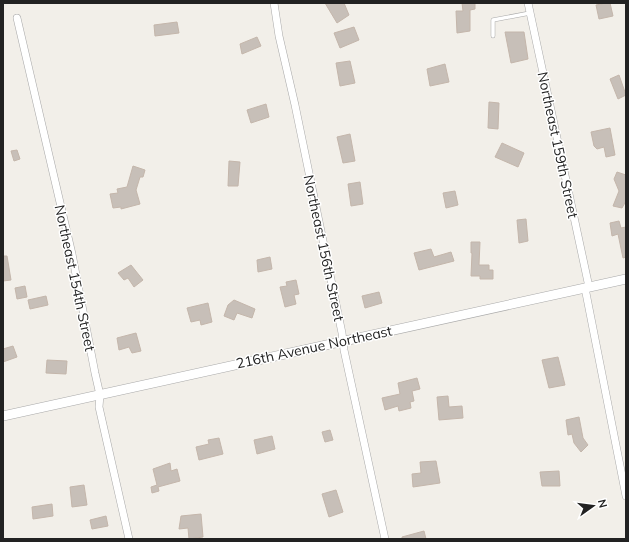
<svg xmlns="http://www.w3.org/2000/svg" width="629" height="542" font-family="Mulish,sans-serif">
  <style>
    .building { fill: #c7bfb8; stroke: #c4b6ab }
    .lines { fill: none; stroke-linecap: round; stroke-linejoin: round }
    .service-casing { stroke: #a9a9a9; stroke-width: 4.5 }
    .minor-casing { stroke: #a9a9a9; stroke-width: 8 }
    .tertiary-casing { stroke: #a9a9a9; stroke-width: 10 }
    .service { stroke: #fff; stroke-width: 3.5 }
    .minor { stroke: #fff; stroke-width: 7 }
    .tertiary { stroke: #fff; stroke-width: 9 }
    .labels { text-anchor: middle; stroke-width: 3; stroke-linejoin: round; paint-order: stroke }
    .street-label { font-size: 14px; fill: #222; stroke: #fff }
  </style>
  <rect width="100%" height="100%" fill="#f2efe9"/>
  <g class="building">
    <path d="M 325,3 L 344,3 L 349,15 L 337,23 Z"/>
    <path d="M 462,3 L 475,3 L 475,9 L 470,10 L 470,31 L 457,33 L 456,11 L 463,11 Z"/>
    <path d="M 606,3 L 610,3 L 613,16 L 599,19 L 596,5 Z"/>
    <path d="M 177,22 L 179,33 L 155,36 L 154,25 Z"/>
    <path d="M 354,27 L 359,40 L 340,48 L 334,33 Z"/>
    <path d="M 505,32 L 524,32 L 528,59 L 511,63 Z"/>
    <path d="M 257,37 L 261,46 L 242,54 L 240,44 Z"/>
    <path d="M 350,61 L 355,83 L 340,86 L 336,63 Z"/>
    <path d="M 445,64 L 449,82 L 430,86 L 427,69 Z"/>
    <path d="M 619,75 L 626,95 L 618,99 L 610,79 Z"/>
    <path d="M 489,102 L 499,103 L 498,129 L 488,128 Z"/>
    <path d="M 266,104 L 269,117 L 251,123 L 247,110 Z"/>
    <path d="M 610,128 L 615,155 L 606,157 L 604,147 L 597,149 L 594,146 L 591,132 Z"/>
    <path d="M 350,134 L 355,161 L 343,163 L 337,137 Z"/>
    <path d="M 502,143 L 524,153 L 518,167 L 495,157 Z"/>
    <path d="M 17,150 L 20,159 L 14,161 L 11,151 Z"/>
    <path d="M 229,161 L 240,162 L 238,186 L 228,186 Z"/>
    <path d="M 133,166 L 145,170 L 143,177 L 140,177 L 136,190 L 140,204 L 121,209 L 121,207 L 113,208 L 110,194 L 118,193 L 117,189 L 127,187 Z"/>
    <path d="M 617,172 L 626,175 L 626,201 L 622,208 L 613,206 L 619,191 L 614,179 Z"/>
    <path d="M 360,182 L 363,204 L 351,206 L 348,184 Z"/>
    <path d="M 455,191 L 458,205 L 446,208 L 443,193 Z"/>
    <path d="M 526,219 L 528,241 L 519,243 L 517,220 Z"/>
    <path d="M 619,221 L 621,228 L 626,227 L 626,257 L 623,258 L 618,234 L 612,236 L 610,223 Z"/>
    <path d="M 471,242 L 480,242 L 479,265 L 489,265 L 489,270 L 493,270 L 493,279 L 480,279 L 480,276 L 471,276 L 472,253 L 471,253 Z"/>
    <path d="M 431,249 L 434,257 L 451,252 L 454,261 L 419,270 L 414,253 Z"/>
    <path d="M 3,256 L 7,256 L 11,280 L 3,281 Z"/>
    <path d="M 270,257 L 272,269 L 258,272 L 257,260 Z"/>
    <path d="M 131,265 L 143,280 L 134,287 L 128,278 L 124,280 L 118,273 Z"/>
    <path d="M 296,280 L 299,294 L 294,295 L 296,304 L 285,307 L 280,287 L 287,286 L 286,282 Z"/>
    <path d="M 25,286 L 27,297 L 17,299 L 15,288 Z"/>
    <path d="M 379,292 L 382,303 L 365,308 L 362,296 Z"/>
    <path d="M 46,296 L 48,305 L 30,309 L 28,300 Z"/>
    <path d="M 234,300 L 255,309 L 252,318 L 237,313 L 234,320 L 224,316 L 228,305 Z"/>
    <path d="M 208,303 L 212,322 L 201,325 L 200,320 L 191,322 L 187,308 Z"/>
    <path d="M 136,333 L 141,351 L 132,353 L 129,347 L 119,350 L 117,338 Z"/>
    <path d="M 13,346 L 17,357 L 3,362 L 3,349 Z"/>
    <path d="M 558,357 L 565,385 L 549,388 L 542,360 Z"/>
    <path d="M 47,360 L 67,361 L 66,374 L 46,373 Z"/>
    <path d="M 417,378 L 420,389 L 412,391 L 414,401 L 410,402 L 411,408 L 399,411 L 398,406 L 385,410 L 382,398 L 400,394 L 398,383 Z"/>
    <path d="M 448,396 L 449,407 L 462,406 L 463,418 L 439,420 L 437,397 Z"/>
    <path d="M 579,417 L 583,438 L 588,445 L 581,452 L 574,443 L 572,434 L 568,435 L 566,420 Z"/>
    <path d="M 330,430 L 333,440 L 325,442 L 322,432 Z"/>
    <path d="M 272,436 L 275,449 L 257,454 L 254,440 Z"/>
    <path d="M 219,438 L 223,454 L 199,460 L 196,447 L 209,444 L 208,440 Z"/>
    <path d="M 436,461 L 440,483 L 413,487 L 412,474 L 421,473 L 420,462 Z"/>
    <path d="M 170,463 L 171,471 L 177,469 L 180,481 L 158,487 L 159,491 L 152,493 L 151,487 L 157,485 L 153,469 Z"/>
    <path d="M 559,471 L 560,486 L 542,486 L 540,472 Z"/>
    <path d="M 84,485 L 87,505 L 72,507 L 70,487 Z"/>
    <path d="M 336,490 L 343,512 L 329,517 L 322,494 Z"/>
    <path d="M 52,504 L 53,516 L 33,519 L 32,507 Z"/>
    <path d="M 201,514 L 203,537 L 189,539 L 188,528 L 179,529 L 181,516 Z"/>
    <path d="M 106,516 L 108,526 L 92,529 L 90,520 Z"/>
    <path d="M 424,531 L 426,539 L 402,539 L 402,537 Z"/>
  </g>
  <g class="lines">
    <g class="service-casing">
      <path id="service" d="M 493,36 L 493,20 L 530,13"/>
    </g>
    <g class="minor-casing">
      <g id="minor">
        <path d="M 274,3 L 279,36 L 295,105 L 342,333 L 344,350 L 385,539"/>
        <path d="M 528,3 L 589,287"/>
        <path d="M 17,18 L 72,254 L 95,373 L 100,395 L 99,407 L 129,539"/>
        <path d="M 585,288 L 626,496"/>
      </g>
    </g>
    <g class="tertiary-casing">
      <path id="tertiary" d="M 3,416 L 626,279"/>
    </g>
    <use href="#service" class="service"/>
    <use href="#minor" class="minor"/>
    <use href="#tertiary" class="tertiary"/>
  </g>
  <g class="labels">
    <g class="street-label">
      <text transform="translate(558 145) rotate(78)" y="5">Northeast 159th Street</text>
      <text transform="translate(324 248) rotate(78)" y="5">Northeast 156th Street</text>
      <text transform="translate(75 278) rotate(78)" y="5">Northeast 154th Street</text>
      <text transform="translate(314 347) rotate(-12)" y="5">216th Avenue Northeast</text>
    </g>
  </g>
  <rect width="629" height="542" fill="none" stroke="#222222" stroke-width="8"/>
  <g transform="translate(593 506) rotate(76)" stroke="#ffffff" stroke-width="3" paint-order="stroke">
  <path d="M0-3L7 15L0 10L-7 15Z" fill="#222222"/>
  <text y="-6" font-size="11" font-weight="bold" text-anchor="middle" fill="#222222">N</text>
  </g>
</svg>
